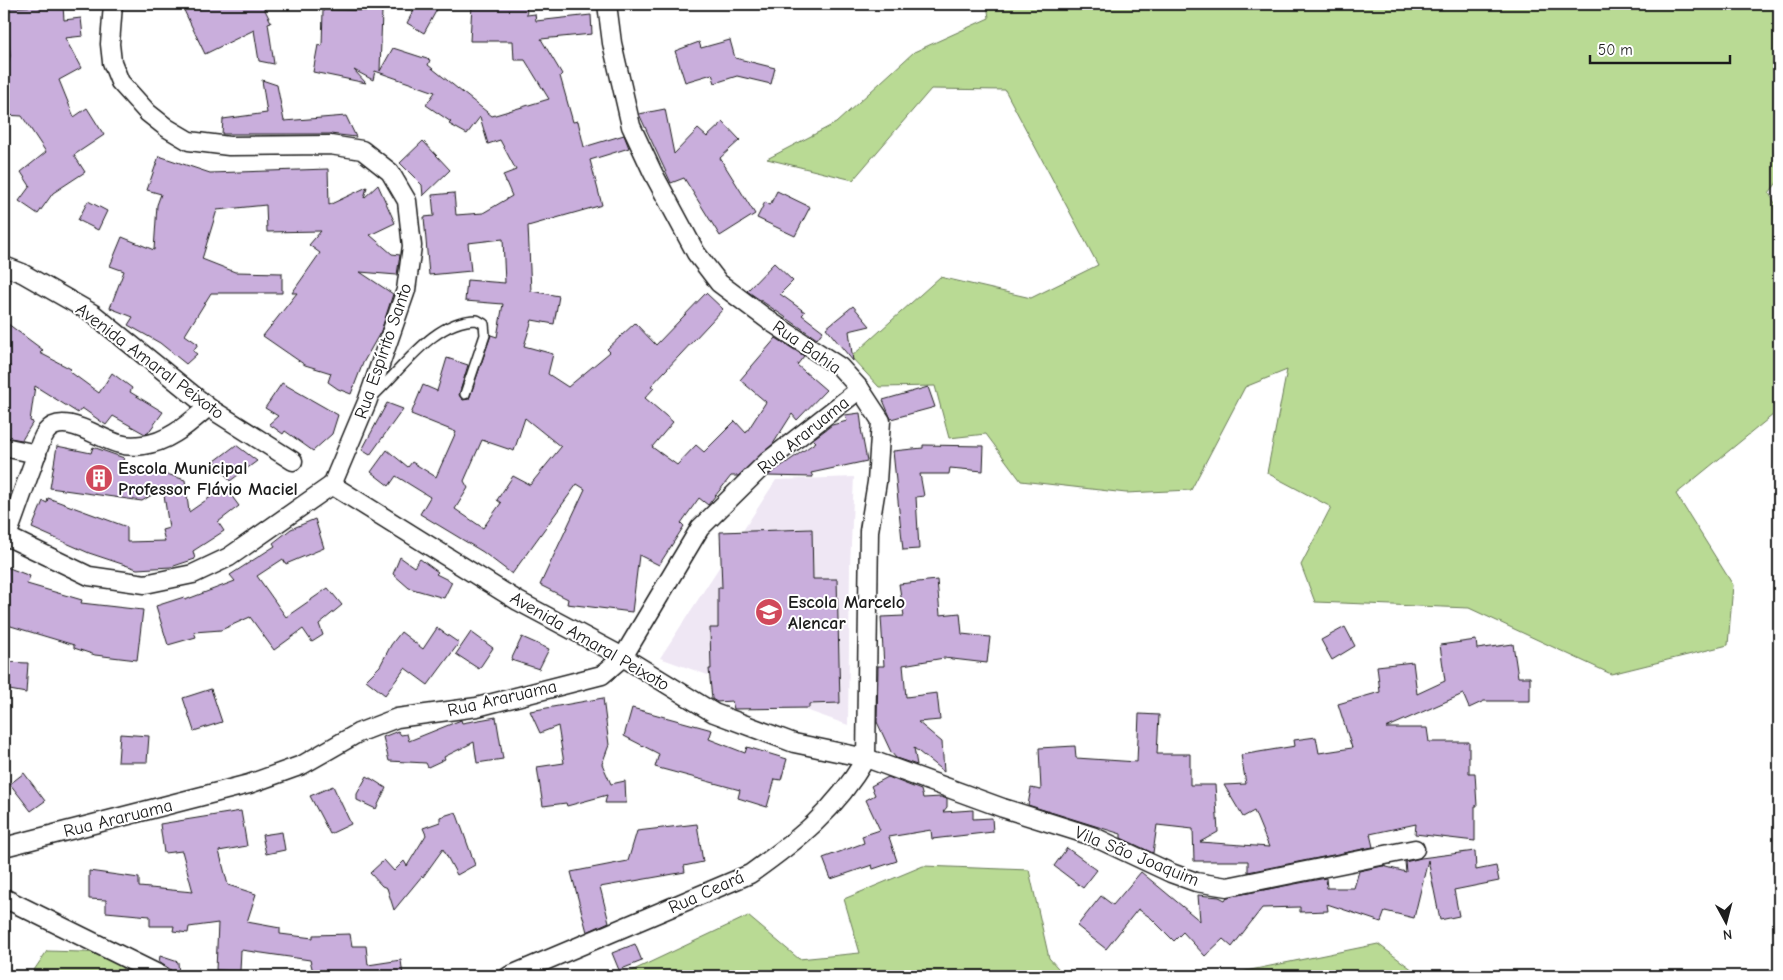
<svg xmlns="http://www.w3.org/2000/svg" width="1783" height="980" font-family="'Comic Neue',sans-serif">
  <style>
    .built { fill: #efe7f4 }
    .green { fill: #b9da94; stroke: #6a7b58 }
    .building { fill: #c9aedc; stroke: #1c1c1c; fill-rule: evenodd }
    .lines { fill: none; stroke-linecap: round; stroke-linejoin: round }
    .lane-casing { stroke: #1c1c1c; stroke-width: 12 }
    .street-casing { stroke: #1c1c1c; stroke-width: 21 }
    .lane { stroke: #fff; stroke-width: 9 }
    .street { stroke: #fff; stroke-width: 18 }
    .labels { text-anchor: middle; stroke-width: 4; stroke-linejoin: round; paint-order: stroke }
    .street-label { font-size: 18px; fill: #1c1c1c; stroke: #fff }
    .poi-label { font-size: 18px; font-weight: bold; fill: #1c1c1c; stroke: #fff; text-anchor: start }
  </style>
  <rect width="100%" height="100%" fill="#fff"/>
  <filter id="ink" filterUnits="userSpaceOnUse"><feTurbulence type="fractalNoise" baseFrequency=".02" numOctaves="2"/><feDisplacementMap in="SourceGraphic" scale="10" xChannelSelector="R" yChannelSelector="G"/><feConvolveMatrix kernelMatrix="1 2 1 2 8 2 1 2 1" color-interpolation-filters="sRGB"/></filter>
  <g filter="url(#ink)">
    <path class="built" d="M 854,477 L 850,566 L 848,725 L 660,658 L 776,480 Z"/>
    <g class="green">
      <path d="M 987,4 L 1779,4 L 1779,180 L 1769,193 L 1779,210 L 1779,410 L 1676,494 L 1733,585 L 1728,645 L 1611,674 L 1469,608 L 1315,602 L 1301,565 L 1331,507 L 1267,473 L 1287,370 L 1245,387 L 1191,490 L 1126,493 L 1021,481 L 986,434 L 949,438 L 935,386 L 879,387 L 851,357 L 940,277 L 1031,298 L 1098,265 L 1005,90 L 931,89 L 853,180 L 767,159 L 836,123 L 914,52 L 989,18 Z"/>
      <path d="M 923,866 L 1029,870 L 1049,958 L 1065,976 L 621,976 L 748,916 L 799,959 L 860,953 L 844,899 Z"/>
      <path d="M 1378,944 L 1421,976 L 1236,976 L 1236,973 Z"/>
      <path d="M 47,951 L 115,953 L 126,976 L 30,976 Z"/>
    </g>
    <g class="building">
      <path d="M 181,4 L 262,4 L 271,22 L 268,23 L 274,64 L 259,61 L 254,30 L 205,54 Z"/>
      <path d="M 417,4 L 440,4 L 424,33 L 407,23 Z"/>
      <path d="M 472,4 L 526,4 L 527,15 L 535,14 L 536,21 L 591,15 L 592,34 L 541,39 L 562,74 L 560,76 L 573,122 L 578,121 L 584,147 L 624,135 L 629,148 L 590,160 L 602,205 L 528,226 L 531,291 L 559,296 L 554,324 L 532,320 L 524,346 L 553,354 L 548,374 L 568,387 L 610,352 L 607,349 L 635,323 L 656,345 L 706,293 L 723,309 L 651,386 L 654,388 L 645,398 L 673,422 L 652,447 L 677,465 L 696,445 L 704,452 L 735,421 L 746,433 L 766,402 L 740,380 L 776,338 L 804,356 L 797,365 L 826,390 L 797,420 L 792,414 L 773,444 L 738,476 L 731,476 L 708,505 L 699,498 L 681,523 L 684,526 L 659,565 L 639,555 L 632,612 L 567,604 L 568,599 L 540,585 L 585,489 L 577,484 L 512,574 L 483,552 L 420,514 L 430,497 L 396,476 L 389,486 L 371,472 L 387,450 L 408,467 L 412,462 L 436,477 L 456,432 L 411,414 L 423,385 L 437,391 L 447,358 L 468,365 L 459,395 L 463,400 L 469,399 L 491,335 L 497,337 L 503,304 L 465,301 L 467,280 L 505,283 L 503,239 L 468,243 L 471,271 L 429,275 L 424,217 L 434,216 L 432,195 L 454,193 L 456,215 L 483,213 L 512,196 L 503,175 L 516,170 L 500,140 L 488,144 L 480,117 L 467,134 L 449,124 L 451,122 L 426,105 L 435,92 L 375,71 L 373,80 L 354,70 L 366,83 L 313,72 L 318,45 L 322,46 L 323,10 L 382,11 L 380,71 L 393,48 L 430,60 L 428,65 L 492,116 L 549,99 L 525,60 L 514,60 L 513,41 L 470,41 ZM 525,418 L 561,447 L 530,485 L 513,476 L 497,500 L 501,503 L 483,528 L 455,509 L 468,488 L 464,481 L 482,440 L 514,451 Z"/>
      <path d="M 38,6 L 39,8 L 63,6 L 64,20 L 81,18 L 83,36 L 65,38 L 81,68 L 59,80 L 74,117 L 87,108 L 104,135 L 74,155 L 85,172 L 53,193 L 38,214 L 19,201 L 30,186 L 21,172 L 46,152 L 22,116 L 4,115 L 5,80 L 10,56 L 8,24 L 4,24 L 4,8 Z"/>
      <path d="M 730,40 L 735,58 L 775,68 L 771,84 L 737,76 L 715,83 L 712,74 L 685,82 L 675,51 L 699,42 L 701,48 Z"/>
      <path d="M 262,80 L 277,85 L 284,121 L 346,116 L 356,137 L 330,134 L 222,134 L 223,119 L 267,113 Z"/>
      <path d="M 665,109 L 674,154 L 698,129 L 707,137 L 723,122 L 740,140 L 720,158 L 755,214 L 720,236 L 684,178 L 671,183 L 639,114 Z"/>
      <path d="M 423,141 L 450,170 L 423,196 L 422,185 L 400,163 Z"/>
      <path d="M 159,156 L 210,173 L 328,169 L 329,205 L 367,187 L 364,198 L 378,185 L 395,223 L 370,235 L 392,254 L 400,255 L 397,275 L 360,272 L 393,294 L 381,331 L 363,363 L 351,394 L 338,389 L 328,382 L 331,373 L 305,365 L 263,336 L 297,293 L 292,293 L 320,253 L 309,245 L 321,231 L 267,232 L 266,205 L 217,210 L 202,259 L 235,272 L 282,273 L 282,293 L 211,293 L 185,335 L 198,344 L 193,351 L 197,354 L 186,364 L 160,343 L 128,325 L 133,317 L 110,308 L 124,271 L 110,266 L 122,237 L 154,250 L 157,205 L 161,194 L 147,190 Z"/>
      <path d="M 777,191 L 810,207 L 795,236 L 757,218 L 765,202 L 770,205 Z"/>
      <path d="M 88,201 L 107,211 L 98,230 L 78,220 Z"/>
      <path d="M 774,263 L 793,281 L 780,294 L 805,312 L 802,315 L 823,331 L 817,339 L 747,291 Z"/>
      <path d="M 853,306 L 870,326 L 849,331 L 853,361 L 826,328 Z"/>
      <path d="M 4,321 L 43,350 L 40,353 L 71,369 L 69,371 L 99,393 L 112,373 L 132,388 L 130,392 L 163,412 L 148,433 L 145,434 L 113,416 L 106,425 L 82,408 L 78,413 L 35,386 L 30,421 L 33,422 L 22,440 L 4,437 L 4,405 L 10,366 L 4,362 Z"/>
      <path d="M 282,383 L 338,415 L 332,434 L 313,451 L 285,431 L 283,434 L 269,424 L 278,416 L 265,408 Z"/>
      <path d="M 928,387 L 935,407 L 891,419 L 883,400 Z"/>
      <path d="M 387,403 L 403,409 L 370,455 L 362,450 Z"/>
      <path d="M 860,413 L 862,429 L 861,429 L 867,461 L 811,473 L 813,477 L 767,476 L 816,442 L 813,439 L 832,425 L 847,421 L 845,415 Z"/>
      <path d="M 236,445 L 257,461 L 230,481 L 215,461 Z"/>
      <path d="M 923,445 L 984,446 L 983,471 L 950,468 L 949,474 L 920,474 L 924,496 L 916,497 L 919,549 L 903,550 L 893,451 L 923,448 Z"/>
      <path d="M 57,446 L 91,453 L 93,447 L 124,458 L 119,469 L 155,474 L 161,472 L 185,480 L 189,512 L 225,487 L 239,506 L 218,522 L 224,531 L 193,551 L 195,559 L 171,567 L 137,569 L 89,553 L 32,528 L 43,501 L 47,503 L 48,498 L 127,527 L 127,542 L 165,541 L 162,530 L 169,528 L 163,488 L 142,501 L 50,488 Z"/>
      <path d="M 315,519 L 324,548 L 286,564 L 283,559 L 257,576 L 286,617 L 328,588 L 342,605 L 319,624 L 323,635 L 312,642 L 303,629 L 274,650 L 250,617 L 221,630 L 194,632 L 196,637 L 168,645 L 156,606 L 184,597 L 185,600 L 235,581 L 230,575 L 275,546 L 273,543 L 291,529 Z"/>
      <path d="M 812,529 L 813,579 L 837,579 L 840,703 L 809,704 L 809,708 L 734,709 L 732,701 L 717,702 L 712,699 L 709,669 L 711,669 L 710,628 L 718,628 L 718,588 L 722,588 L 720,532 Z"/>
      <path d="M 400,557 L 414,567 L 420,559 L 438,572 L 436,574 L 452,582 L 444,598 L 409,588 L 393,574 Z"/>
      <path d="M 4,566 L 30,576 L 27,584 L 82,600 L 81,603 L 143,610 L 137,660 L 95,655 L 74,648 L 74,645 L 4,624 Z"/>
      <path d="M 937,580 L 940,615 L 960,613 L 962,634 L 990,637 L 987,663 L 944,658 L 903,665 L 906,697 L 937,693 L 940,720 L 918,722 L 942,742 L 944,772 L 914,748 L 917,765 L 896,758 L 891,752 L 877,722 L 878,666 L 884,666 L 881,617 L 904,616 L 899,584 Z"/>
      <path d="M 1345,627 L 1355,646 L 1332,660 L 1321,640 Z"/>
      <path d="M 437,628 L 459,643 L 428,685 L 405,668 L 385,695 L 366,680 L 380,666 L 391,645 L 401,632 L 423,649 Z"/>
      <path d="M 471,632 L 493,648 L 479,669 L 456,654 Z"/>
      <path d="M 522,637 L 549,649 L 539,669 L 511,660 Z"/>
      <path d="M 1476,640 L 1477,649 L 1513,644 L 1518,677 L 1530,677 L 1530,701 L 1484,701 L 1469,708 L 1463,694 L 1386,728 L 1427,728 L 1429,742 L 1469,742 L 1469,773 L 1475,773 L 1477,806 L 1475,806 L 1475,841 L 1415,834 L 1416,824 L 1370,834 L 1373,847 L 1248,872 L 1248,861 L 1194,861 L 1193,829 L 1157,825 L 1153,853 L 1121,838 L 1121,834 L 1028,805 L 1031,788 L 1041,790 L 1039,748 L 1075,746 L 1076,758 L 1137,762 L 1139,714 L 1159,715 L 1157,754 L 1190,754 L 1190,785 L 1215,785 L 1218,832 L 1200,842 L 1269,847 L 1254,811 L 1243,817 L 1224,785 L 1246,784 L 1241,755 L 1295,746 L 1294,740 L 1316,737 L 1319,753 L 1352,748 L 1338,704 L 1380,692 L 1377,666 L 1413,662 L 1417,694 L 1445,681 L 1440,645 Z"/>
      <path d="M 4,662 L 28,663 L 26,693 L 4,689 Z"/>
      <path d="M 211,689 L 222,722 L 194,731 L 183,698 Z"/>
      <path d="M 603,698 L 609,745 L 602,764 L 611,784 L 625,781 L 626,803 L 605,803 L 607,795 L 567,806 L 566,803 L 543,806 L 537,767 L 564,763 L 558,726 L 540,733 L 530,711 Z"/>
      <path d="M 632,708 L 712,730 L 709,739 L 745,753 L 747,747 L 787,759 L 781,780 L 775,779 L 767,807 L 738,798 L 740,790 L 655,767 L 659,754 L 624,736 Z"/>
      <path d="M 496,717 L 503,759 L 477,763 L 474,742 L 444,757 L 445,759 L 428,767 L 426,763 L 389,761 L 383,737 L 398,731 L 401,735 L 407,734 L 409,741 L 461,720 L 462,723 Z"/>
      <path d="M 120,734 L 149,736 L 147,762 L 118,762 Z"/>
      <path d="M 24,773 L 45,801 L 31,811 L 10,784 Z"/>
      <path d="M 367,776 L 386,788 L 376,809 L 357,800 L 357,794 Z"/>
      <path d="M 888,777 L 921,790 L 923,798 L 941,797 L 947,799 L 947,807 L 943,812 L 973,810 L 973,819 L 992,818 L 993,832 L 932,839 L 931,830 L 889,837 L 897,861 L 873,869 L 872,865 L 831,879 L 823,858 L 864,843 L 862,836 L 880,830 L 866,800 L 875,795 L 871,786 Z"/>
      <path d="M 333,786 L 351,824 L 330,834 L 310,796 Z"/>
      <path d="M 241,811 L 247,846 L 219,851 L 228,885 L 256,894 L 247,922 L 280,928 L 280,934 L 313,938 L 313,935 L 350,934 L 352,946 L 366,946 L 368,965 L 401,960 L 403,976 L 314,976 L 310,960 L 241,950 L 240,971 L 216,970 L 218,923 L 189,927 L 188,933 L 173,931 L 174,926 L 150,926 L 150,916 L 106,912 L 106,900 L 89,899 L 89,871 L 139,878 L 139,887 L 193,892 L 182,851 L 164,853 L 160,824 Z"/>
      <path d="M 456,812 L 475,865 L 457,875 L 443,849 L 423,877 L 422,876 L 394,910 L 387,888 L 382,886 L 370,873 L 384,860 L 394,871 L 404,861 L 407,866 L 426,835 L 423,828 L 440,822 L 440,817 Z"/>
      <path d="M 697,824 L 703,862 L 684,866 L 685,872 L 600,887 L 609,922 L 587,932 L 571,872 L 628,861 L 637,831 Z"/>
      <path d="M 282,832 L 285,850 L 266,854 L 262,835 Z"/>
      <path d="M 1067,848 L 1097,870 L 1083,888 L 1054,866 Z"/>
      <path d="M 1475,851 L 1476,870 L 1496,866 L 1499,881 L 1454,890 L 1459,916 L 1440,920 L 1428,860 L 1414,918 L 1385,911 L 1381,922 L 1327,904 L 1328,911 L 1300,912 L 1300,907 L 1262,908 L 1232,947 L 1223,939 L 1205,956 L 1183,932 L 1174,941 L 1151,918 L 1138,909 L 1106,949 L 1077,926 L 1101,896 L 1113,905 L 1141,872 L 1200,921 L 1198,895 L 1219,897 L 1225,900 L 1227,897 L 1326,878 L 1327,888 L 1354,888 L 1359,871 L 1383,866 L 1406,872 L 1405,862 L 1421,858 Z"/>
      <path d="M 635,944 L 642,961 L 619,970 L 612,953 Z"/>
      <path d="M 160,956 L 178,962 L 179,976 L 173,976 L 171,970 L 159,962 Z"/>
    </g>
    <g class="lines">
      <g class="lane-casing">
        <path id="lane" d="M 372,397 C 402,370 433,320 477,320 L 484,324 L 485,335 L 465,394"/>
      </g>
      <g class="street-casing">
        <g id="street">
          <path d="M 4,266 L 22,273 L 92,313 L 208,407 L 293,461"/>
          <path d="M 4,447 L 37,454"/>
          <path d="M 332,485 L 518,601 L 623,657 L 714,713 L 794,743 L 866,758 L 1003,808 L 1092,836 L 1171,873 L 1196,882 L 1227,887 L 1415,849"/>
          <path d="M 4,535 L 89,576 L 145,584 L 193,574 L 229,557 L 332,485 L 367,402 L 406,290 L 412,246 L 407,201 L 390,172 L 362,150 L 330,145 L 229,146 L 189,141 L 167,128 L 148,113 L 120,82 L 112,62 L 110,44 L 113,4"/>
          <path d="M 7,536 C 16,512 24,488 33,464 C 36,455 40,441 46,432 C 63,410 100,440 120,444 C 126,446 136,446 143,445 C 169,442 188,424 208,407"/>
          <path d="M 4,847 L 249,784 L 302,765 L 358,733 L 397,718 L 477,707 L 602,675 L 623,657 L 700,528 L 768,461 L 860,389"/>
          <path d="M 4,898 L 162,976"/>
          <path d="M 509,976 L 750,874 C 798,840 836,810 866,758 L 869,531 L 877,482 L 881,421 L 860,389 L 840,367 L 771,322 L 719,283 L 696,253 L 653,173 L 631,126 L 612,43 L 607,4"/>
        </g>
      </g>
      <use href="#lane" class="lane"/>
      <use href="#street" class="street"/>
    </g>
  </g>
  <defs>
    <g id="building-disc" transform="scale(1.4375)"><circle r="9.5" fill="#d1495b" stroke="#fff"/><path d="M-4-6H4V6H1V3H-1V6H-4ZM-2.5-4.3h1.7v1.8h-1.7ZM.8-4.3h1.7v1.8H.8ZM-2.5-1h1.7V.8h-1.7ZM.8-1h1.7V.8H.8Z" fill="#fff"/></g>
    <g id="school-disc" transform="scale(1.4375)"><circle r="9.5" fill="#d1495b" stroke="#fff"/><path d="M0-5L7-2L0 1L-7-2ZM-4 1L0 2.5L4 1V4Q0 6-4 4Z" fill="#fff"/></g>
  </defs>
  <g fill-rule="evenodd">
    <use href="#building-disc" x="99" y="478"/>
    <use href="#school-disc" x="769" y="612"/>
  </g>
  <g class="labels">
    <g class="street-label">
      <text transform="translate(807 347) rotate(35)" y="6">Rua Bahia</text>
      <text transform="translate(383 351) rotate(-71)" y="6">Rua Espírito Santo</text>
      <text transform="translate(150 361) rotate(37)" y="6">Avenida Amaral Peixoto</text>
      <text transform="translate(803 435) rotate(-39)" y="6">Rua Araruama</text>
      <text transform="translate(590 641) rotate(30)" y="6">Avenida Amaral Peixoto</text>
      <text transform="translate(502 698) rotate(-13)" y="6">Rua Araruama</text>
      <text transform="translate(118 818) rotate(-14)" y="6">Rua Araruama</text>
      <text transform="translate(1137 856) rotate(22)" y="6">Vila São Joaquim</text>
      <text transform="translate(706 892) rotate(-24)" y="6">Rua Ceará</text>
    </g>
    <g class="poi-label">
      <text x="118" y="474">Escola Municipal<tspan x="118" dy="21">Professor Flávio Maciel</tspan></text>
      <text x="788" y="608">Escola Marcelo<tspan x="788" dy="21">Alencar</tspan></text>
    </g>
  </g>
  <rect width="1783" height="980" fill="none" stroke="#fff" stroke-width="20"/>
  <rect x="10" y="10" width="1763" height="960" fill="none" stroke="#1c1c1c" stroke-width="2" filter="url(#ink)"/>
  <g transform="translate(1726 922) rotate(173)" stroke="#ffffff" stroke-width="4" paint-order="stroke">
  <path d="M0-4L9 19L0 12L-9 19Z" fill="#1c1c1c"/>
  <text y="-8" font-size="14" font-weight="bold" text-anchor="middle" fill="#1c1c1c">N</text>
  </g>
  <path d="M1590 55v8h140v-8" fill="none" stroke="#1c1c1c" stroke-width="2.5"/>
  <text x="1598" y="55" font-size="15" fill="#1c1c1c" stroke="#ffffff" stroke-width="4" paint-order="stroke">50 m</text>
</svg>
